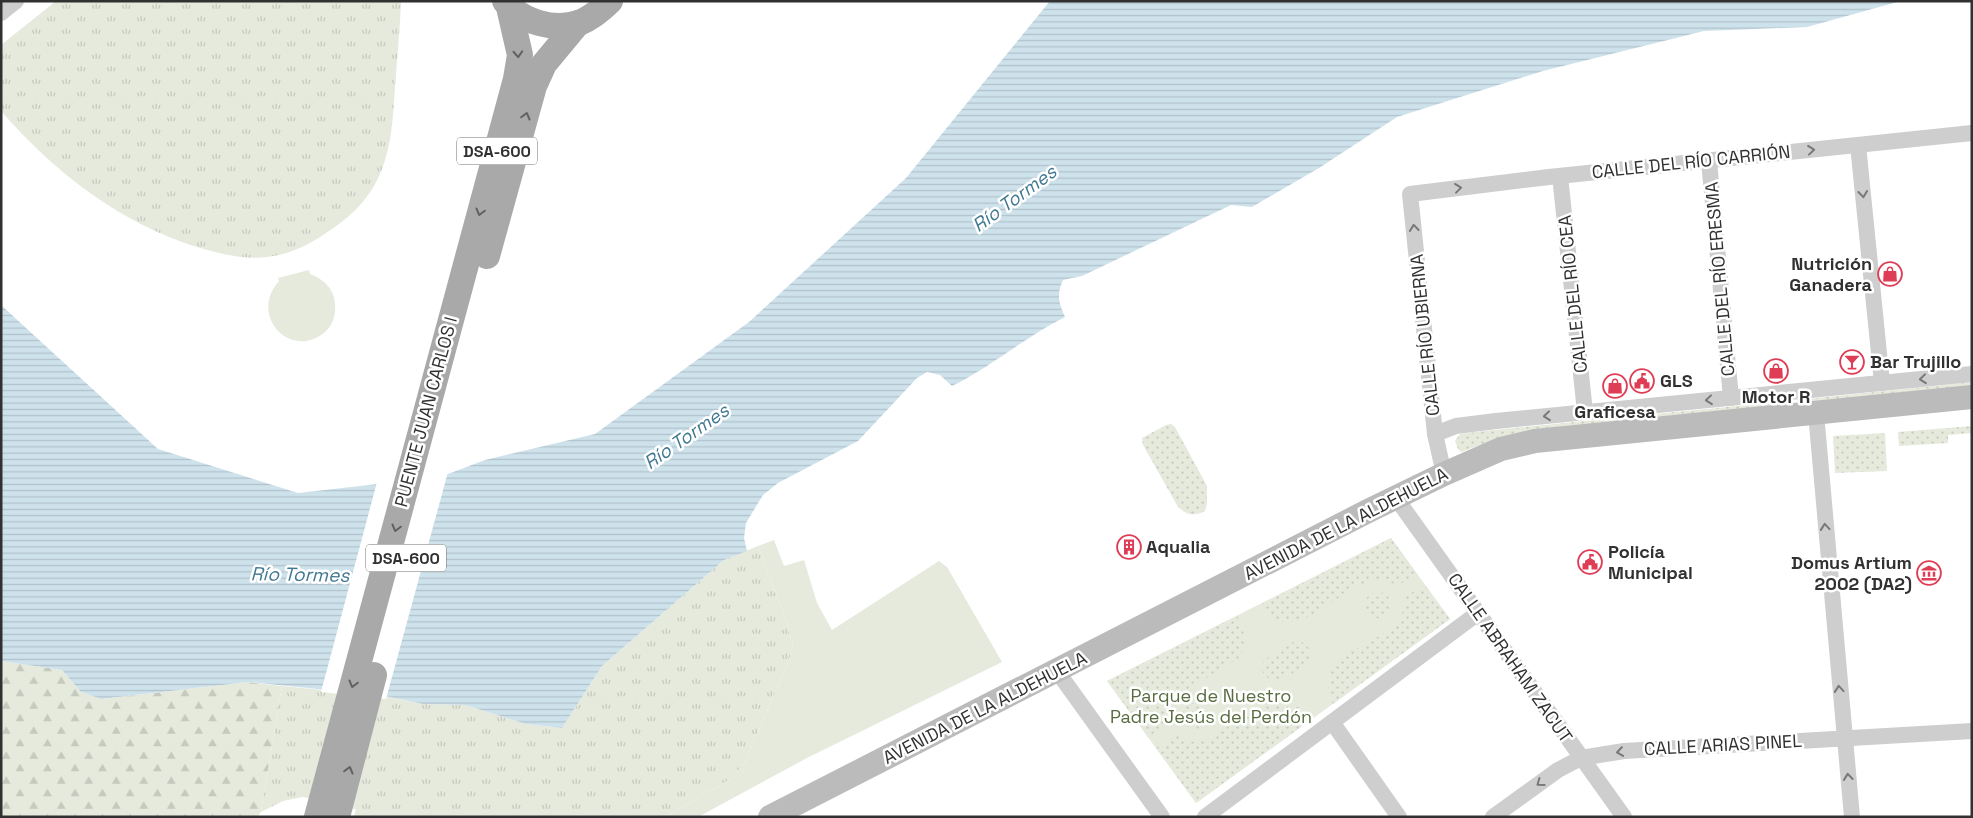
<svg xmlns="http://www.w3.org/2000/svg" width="1973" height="818" font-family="'Space Grotesk',sans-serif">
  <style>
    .grass { fill: url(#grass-tufts) }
    .forest { fill: url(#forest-firs) }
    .park { fill: #e5eadd }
    .garden { fill: url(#garden-dots) }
    .water { fill: url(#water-rules) }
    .pier { fill: #fff }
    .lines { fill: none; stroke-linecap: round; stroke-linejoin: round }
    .street { stroke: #cecece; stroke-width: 16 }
    .secondary { stroke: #bbb; stroke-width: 24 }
    .primary { stroke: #a9a9a9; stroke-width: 26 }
    .oneway { stroke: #616161 }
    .oneway2 { stroke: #787878 }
    .labels { text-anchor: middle; stroke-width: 5; stroke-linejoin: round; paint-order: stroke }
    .shield { fill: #fff; stroke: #6f6f6f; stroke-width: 1 }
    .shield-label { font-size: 16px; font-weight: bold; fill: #313131 }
    .street-label { font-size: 18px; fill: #313131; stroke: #fff }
    .poi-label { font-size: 18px; font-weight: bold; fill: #313131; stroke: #fff; text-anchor: start }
    .park-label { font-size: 18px; fill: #586c40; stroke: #fff }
    .water-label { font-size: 19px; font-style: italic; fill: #417892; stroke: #fff }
  </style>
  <defs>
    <pattern id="grass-tufts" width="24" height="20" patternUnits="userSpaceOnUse" patternTransform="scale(1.25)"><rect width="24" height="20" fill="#e5eadd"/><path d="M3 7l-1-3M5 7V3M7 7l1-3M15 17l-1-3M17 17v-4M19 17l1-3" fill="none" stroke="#c5c9be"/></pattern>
    <pattern id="forest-firs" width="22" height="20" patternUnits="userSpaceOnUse" patternTransform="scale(1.25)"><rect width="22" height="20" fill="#e5eadd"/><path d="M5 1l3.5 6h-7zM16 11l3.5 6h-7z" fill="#c5c9be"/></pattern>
    <pattern id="garden-dots" width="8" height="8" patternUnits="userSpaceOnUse" patternTransform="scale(1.25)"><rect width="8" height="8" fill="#e5eadd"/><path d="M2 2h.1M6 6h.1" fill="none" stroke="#c5c9be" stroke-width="1.8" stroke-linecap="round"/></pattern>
    <pattern id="water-rules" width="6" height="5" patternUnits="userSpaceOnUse" patternTransform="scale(1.25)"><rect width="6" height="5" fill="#cee2ec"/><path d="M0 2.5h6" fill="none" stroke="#b1c2cb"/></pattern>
  </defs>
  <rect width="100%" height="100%" fill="#fff"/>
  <g class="grass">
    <path d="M 56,1 L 401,1 C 400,30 397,59 395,88 C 393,116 392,143 382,169 C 371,198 351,217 326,233 C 309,245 288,255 267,257 C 245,260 222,254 200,248 C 121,224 55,173 1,111 L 1,45 Z"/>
    <path d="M 758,546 L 787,623 L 793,646 L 788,663 L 745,762 L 731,779 L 665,817 L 390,817 L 303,797 L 283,801 L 261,812 L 282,686 L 385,696 L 423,704 L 465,705 L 526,724 L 562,728 L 602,666 L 724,560 Z"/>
  </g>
  <path class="forest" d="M 1,661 L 62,670 L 81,692 L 101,699 L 248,682 L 282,686 L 261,812 L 257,817 L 1,817 Z"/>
  <g class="park">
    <path d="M 309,270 L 310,274 C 323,279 334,288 335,304 C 336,314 333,325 325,332 C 291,361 248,316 279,281 L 278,278 Z"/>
    <path d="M 1391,538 L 1450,619 L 1196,803 L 1107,681 Z"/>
    <path d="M 774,540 L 784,566 L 804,560 L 817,603 L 832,630 L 939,561 L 947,567 L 1002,662 L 807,758 L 698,817 L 665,817 L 731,779 L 745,762 L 788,663 L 793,646 L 787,623 L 758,546 Z"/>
    <path d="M 356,808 L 390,817 L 354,817 Z"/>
  </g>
  <g class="garden">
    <path d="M 1972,382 L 1972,387 L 1798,403 L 1797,400 Z"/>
    <path d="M 1787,401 L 1787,404 L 1545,428 L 1497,439 L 1464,451 L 1461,452 L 1458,449 L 1455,441 L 1460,434 L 1484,431 Z"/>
    <path d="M 1171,424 L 1175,427 L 1207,486 L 1207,503 L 1205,511 C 1194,516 1188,516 1178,507 L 1143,445 L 1142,438 L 1166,425 Z"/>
    <path d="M 1972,426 L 1972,433 L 1948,435 L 1948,443 L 1899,446 L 1898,432 Z"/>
    <path d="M 1885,433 L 1887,471 L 1835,473 L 1833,436 Z"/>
    <path d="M 1391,538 L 1417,574 L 1397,586 C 1354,554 1300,664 1261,604 Z"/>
    <path d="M 1425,585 L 1450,619 L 1333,704 C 1327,689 1326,676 1336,663 C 1354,644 1412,631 1403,598 Z"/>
    <circle cx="1378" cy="605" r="13"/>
    <path d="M 1237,616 C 1245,630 1248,644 1239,658 L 1177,696 C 1170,704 1167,713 1169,723 L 1148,737 L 1107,681 Z"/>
    <path d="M 1295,641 C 1307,641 1313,650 1308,661 C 1298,671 1272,691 1262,671 L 1264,660 Z"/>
    <path d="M 1275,702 C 1290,702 1303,707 1312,719 L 1196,803 L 1156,748 L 1177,735 L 1191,742 L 1204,741 L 1260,707 Z"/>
    <circle cx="1195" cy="716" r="13"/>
  </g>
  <path class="water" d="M 1050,1 L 1901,1 L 1807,27 L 1704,31 L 1543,71 L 1397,117 L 1319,168 L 1252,207 L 1231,205 L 1082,276 L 1063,280 C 1056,295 1059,303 1065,317 C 1025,337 991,367 952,386 L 940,375 L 927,372 L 917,378 L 858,441 L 778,483 L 763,495 L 746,523 L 744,538 L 747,551 L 724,560 L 602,666 L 562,728 L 526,724 L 465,705 L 423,704 L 385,696 L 248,682 L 101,699 L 81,692 L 62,670 L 1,661 L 1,305 L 158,449 L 298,493 L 440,477 L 485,460 L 595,434 L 749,322 L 906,178 Z"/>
  <path class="pier" d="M 448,472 L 386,699 L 321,692 L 377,482 L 440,475 Z"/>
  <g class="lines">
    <g class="street">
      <path d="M 1,13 L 16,1"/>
      <path d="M 1858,145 L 1882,383"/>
      <path d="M 1709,161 L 1731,398"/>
      <path d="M 1560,176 L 1585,412"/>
      <path d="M 1816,413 L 1852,817"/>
      <path d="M 1435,434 L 1456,426 L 1496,421 L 1972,374"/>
      <path d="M 1444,474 L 1435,434 L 1410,194 L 1549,177 L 1972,133"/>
      <path d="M 1396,498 L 1624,817"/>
      <path d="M 1057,671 L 1162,817"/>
      <path d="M 1332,722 L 1399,817"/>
      <path d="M 1205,817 L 1478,613"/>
      <path d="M 1493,817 L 1558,770 L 1581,758 L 1624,751 L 1972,731"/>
    </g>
    <path class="secondary" d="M 770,817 L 1368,511 L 1444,474 L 1501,449 L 1535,441 L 1972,397"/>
    <g class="primary">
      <path d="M 505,1 C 521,22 554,31 579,23 C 591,18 601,10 610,1"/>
      <path d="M 487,256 L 534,86 L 544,64 L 578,23"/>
      <path d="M 317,817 L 516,79 L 520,55 L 509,7"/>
      <path d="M 337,817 L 374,675"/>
    </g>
  </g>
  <defs><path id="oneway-chevron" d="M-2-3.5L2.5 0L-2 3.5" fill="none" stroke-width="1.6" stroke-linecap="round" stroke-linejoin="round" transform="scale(1.25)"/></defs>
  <g class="oneway">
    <use href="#oneway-chevron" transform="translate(518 54) rotate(87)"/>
    <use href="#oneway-chevron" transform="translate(526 116) rotate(-75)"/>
    <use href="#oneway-chevron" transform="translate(480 212) rotate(105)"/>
    <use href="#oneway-chevron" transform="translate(396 528) rotate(105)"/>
    <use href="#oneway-chevron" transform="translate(353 684) rotate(105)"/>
    <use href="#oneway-chevron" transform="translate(349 770) rotate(-75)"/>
  </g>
  <g class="oneway2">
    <use href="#oneway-chevron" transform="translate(1811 150) rotate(-6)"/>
    <use href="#oneway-chevron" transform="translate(1458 188) rotate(-7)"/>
    <use href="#oneway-chevron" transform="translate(1863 194) rotate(84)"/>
    <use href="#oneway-chevron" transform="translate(1414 228) rotate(-96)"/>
    <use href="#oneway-chevron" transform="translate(1923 379) rotate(174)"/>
    <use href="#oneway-chevron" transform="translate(1709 400) rotate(174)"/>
    <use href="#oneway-chevron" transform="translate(1547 416) rotate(174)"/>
    <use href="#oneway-chevron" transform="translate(1825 527) rotate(-95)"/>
    <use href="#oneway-chevron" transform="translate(1839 689) rotate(-95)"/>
    <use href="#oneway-chevron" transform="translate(1620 752) rotate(172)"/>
    <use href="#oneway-chevron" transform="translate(1848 777) rotate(-96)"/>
    <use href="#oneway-chevron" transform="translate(1540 783) rotate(144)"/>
  </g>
  <defs>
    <g id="shop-ring" transform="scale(1.25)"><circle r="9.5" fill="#fff" stroke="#df3d55" stroke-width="1.5"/><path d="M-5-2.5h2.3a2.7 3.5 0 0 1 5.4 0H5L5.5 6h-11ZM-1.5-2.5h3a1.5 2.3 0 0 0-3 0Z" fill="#df3d55"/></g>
    <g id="bar-ring" transform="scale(1.25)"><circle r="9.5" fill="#fff" stroke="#df3d55" stroke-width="1.5"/><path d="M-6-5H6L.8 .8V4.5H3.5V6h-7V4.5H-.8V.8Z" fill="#df3d55"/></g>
    <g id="civic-ring" transform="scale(1.25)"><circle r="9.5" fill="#fff" stroke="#df3d55" stroke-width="1.5"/><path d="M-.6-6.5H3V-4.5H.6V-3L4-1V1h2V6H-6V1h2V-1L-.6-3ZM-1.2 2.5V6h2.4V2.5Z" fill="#df3d55"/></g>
    <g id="building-ring" transform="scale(1.25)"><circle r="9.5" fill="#fff" stroke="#df3d55" stroke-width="1.5"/><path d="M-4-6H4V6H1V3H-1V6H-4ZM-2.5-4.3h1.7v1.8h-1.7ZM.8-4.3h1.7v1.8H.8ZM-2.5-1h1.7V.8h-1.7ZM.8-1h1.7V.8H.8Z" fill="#df3d55"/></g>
    <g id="museum-ring" transform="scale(1.25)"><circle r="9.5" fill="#fff" stroke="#df3d55" stroke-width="1.5"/><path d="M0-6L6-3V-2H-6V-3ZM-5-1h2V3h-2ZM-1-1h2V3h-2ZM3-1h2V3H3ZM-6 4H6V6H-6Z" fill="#df3d55"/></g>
  </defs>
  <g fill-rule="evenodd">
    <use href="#shop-ring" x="1890" y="274"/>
    <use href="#bar-ring" x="1852" y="362"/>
    <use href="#shop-ring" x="1776" y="371"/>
    <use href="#civic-ring" x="1642" y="381"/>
    <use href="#shop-ring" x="1615" y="386"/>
    <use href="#building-ring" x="1129" y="547"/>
    <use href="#civic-ring" x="1590" y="562"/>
    <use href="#museum-ring" x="1929" y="573"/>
  </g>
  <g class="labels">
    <g class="shield">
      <rect x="457" y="137.5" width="80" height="27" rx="4"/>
      <rect x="366" y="544.5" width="80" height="27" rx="4"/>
    </g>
    <g class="shield-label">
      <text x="497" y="157">DSA-600</text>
      <text x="406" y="564">DSA-600</text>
    </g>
    <g class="street-label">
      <text transform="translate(1691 162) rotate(-6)" y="6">CALLE DEL RÍO CARRIÓN</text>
      <text transform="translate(1720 279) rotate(-95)" y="6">CALLE DEL RÍO ERESMA</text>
      <text transform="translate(1573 294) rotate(-96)" y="6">CALLE DEL RÍO CEA</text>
      <text transform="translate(1425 335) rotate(-96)" y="6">CALLE RÍO UBIERNA</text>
      <text transform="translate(426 412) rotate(-75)" y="6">PUENTE JUAN CARLOS I</text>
      <text transform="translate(1346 524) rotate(-27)" y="6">AVENIDA DE LA ALDEHUELA</text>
      <text transform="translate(1510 658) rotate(55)" y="6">CALLE ABRAHAM ZACUT</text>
      <text transform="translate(985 708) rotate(-27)" y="6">AVENIDA DE LA ALDEHUELA</text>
      <text transform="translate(1723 745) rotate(-3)" y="6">CALLE ARIAS PINEL</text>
    </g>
    <g class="poi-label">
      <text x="1872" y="270" text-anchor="end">Nutrición<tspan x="1872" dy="21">Ganadera</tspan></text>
      <text x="1870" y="368">Bar Trujillo</text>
      <text x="1660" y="387">GLS</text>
      <text x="1776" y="403" text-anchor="middle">Motor R</text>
      <text x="1615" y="418" text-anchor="middle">Graficesa</text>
      <text x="1146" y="553">Aqualia</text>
      <text x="1608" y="558">Policía<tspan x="1608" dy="21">Municipal</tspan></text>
      <text x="1912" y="569" text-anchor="end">Domus Artium<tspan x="1912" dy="21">2002 (DA2)</tspan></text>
    </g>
    <g class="park-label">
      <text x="1211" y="702">Parque de Nuestro<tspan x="1211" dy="21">Padre Jesús del Perdón</tspan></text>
    </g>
    <g class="water-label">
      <text transform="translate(1014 198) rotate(-36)" y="7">Río Tormes</text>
      <text transform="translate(686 436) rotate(-35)" y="7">Río Tormes</text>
      <text transform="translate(300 574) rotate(1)" y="7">Río Tormes</text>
    </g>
  </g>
  <rect width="1973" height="818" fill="none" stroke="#313131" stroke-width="5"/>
</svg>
